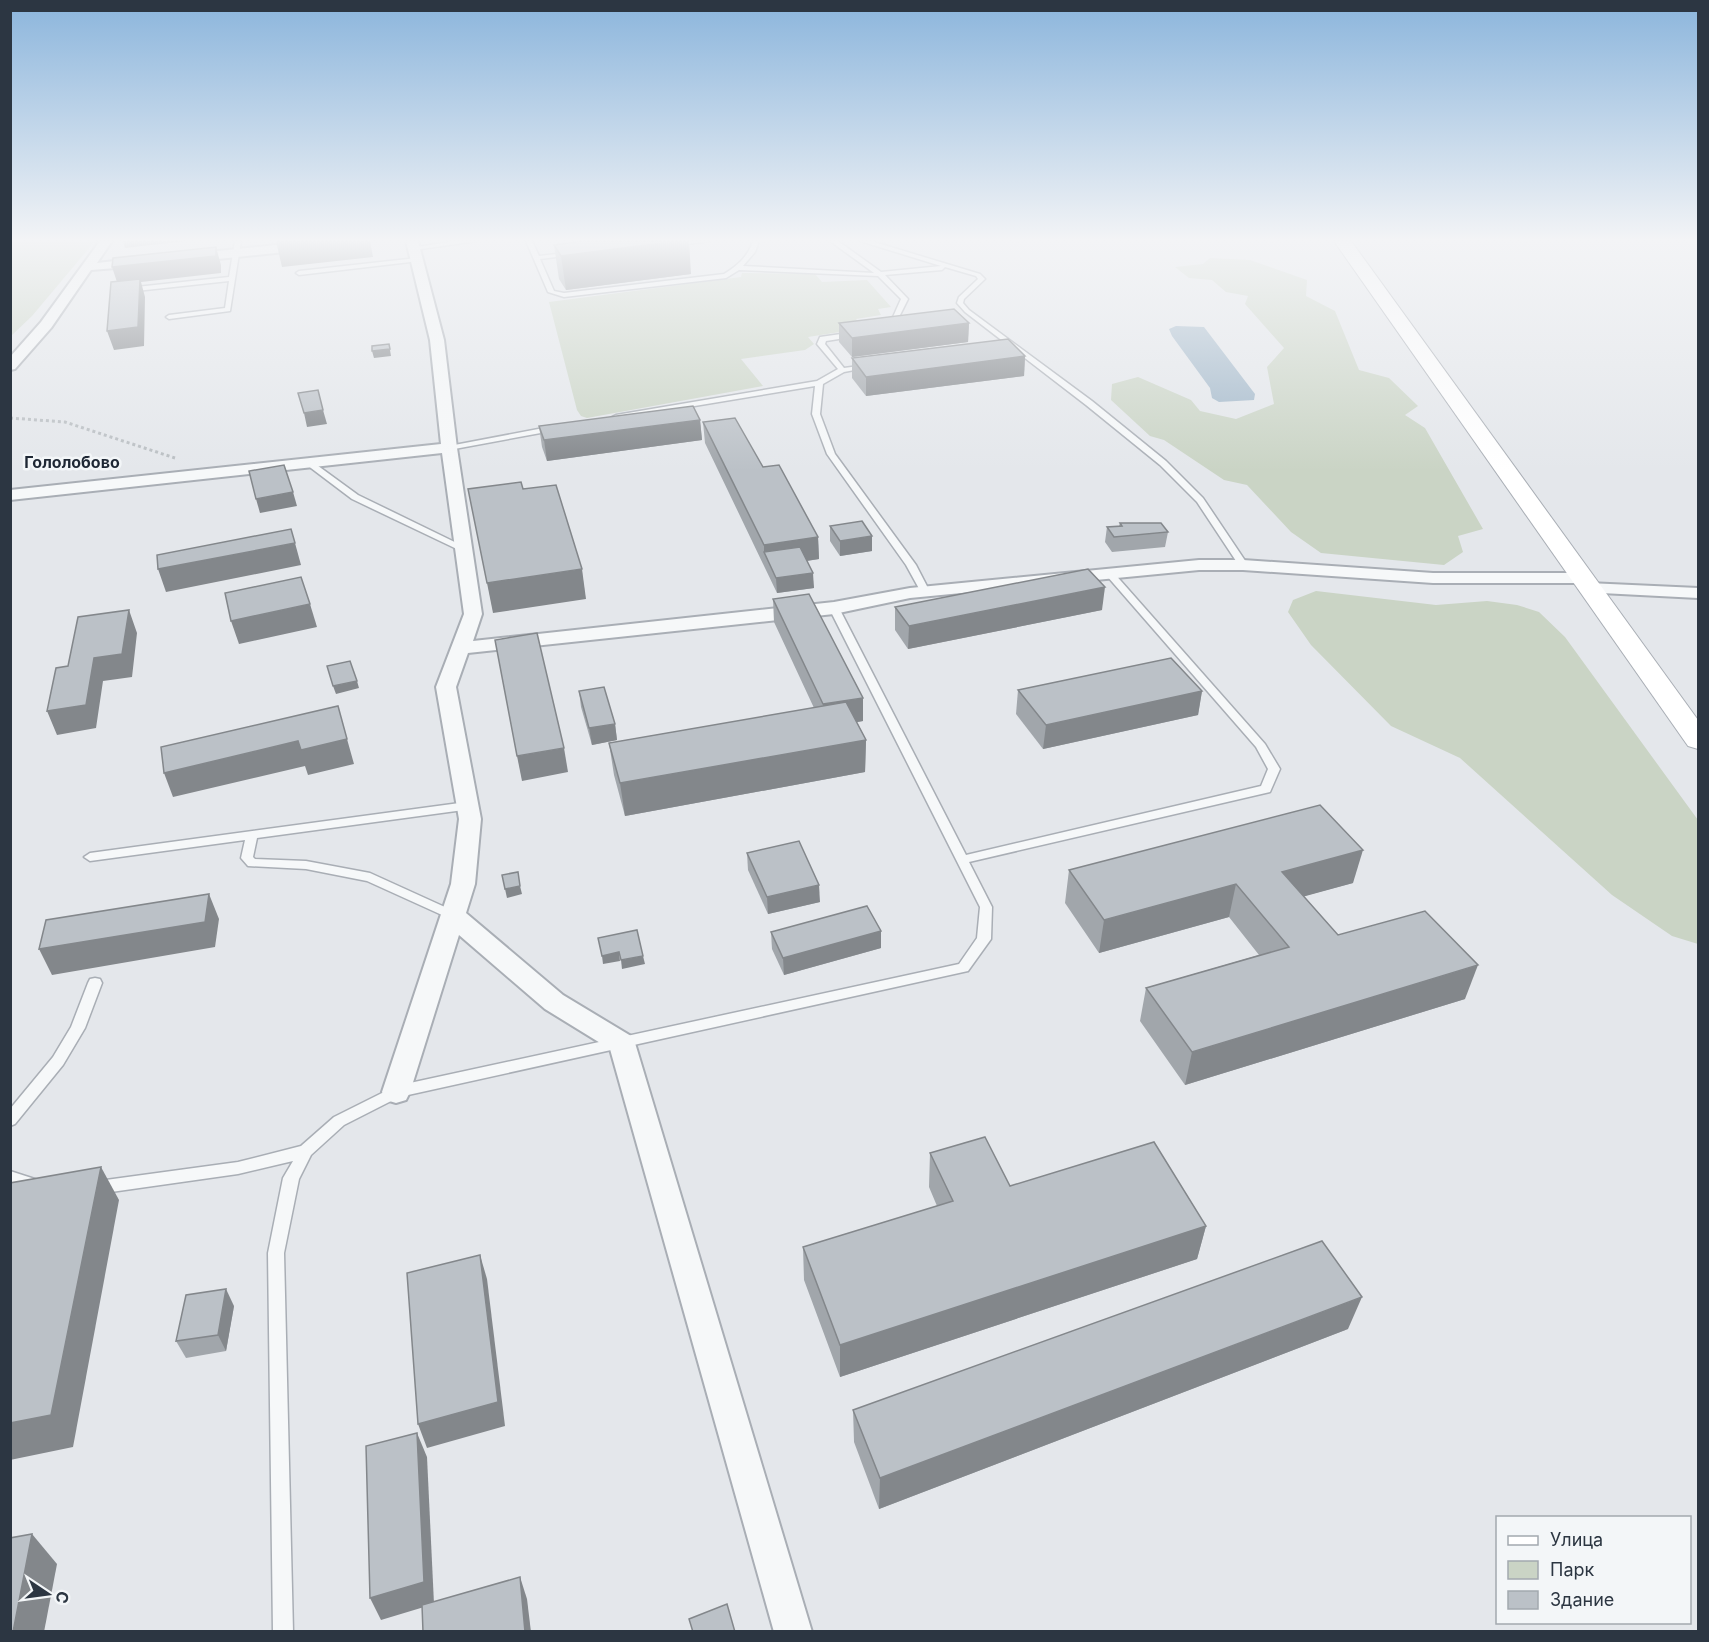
<svg xmlns="http://www.w3.org/2000/svg" width="1709" height="1642" font-family="Inter,sans-serif">
  <style>
    .green { fill: #cad4c5 }
    .water { fill: #a1b7c9 }
    .lines { fill: none; stroke-linecap: round; stroke-linejoin: round }
    .service-casing { stroke: #a9aeb5; stroke-width: 3 }
    .minor-casing { stroke: #a9aeb5; stroke-width: 4 }
    .secondary-casing { stroke: #a9aeb5; stroke-width: 2 }
    .path { stroke: #b9bec2; stroke-width: 3; stroke-dasharray: 3 3; stroke-linecap: butt }
    .service { fill: #f6f8f9; fill-rule: evenodd }
    .minor { fill: #f6f8f9; fill-rule: evenodd }
    .secondary { fill: #fff; fill-rule: evenodd }
    .wall { fill: #a1a6ab }
    .shaded-wall { fill: #83878b }
    .building { fill: #bbc1c7; stroke: #83878b; stroke-width: 1.5 }
    .labels { text-anchor: middle; stroke-width: 5; stroke-linejoin: round; paint-order: stroke }
    .far-quarter-label { font-size: 16px; font-weight: bold; fill: #1e2734; stroke: #f3f6f8 }
  </style>
  <rect width="100%" height="100%" fill="#e4e7eb"/>
  <g class="green">
    <path d="M 11,241 L 95,241 L 32,316 L 11,336 Z"/>
    <path d="M 1210,258 L 1250,260 L 1307,280 L 1306,296 L 1335,311 L 1359,370 L 1389,378 L 1418,406 L 1405,415 L 1425,428 L 1483,529 L 1458,536 L 1463,552 L 1444,565 L 1321,553 L 1291,532 L 1247,485 L 1224,480 L 1164,440 L 1150,436 L 1111,400 L 1112,384 L 1138,377 L 1191,400 L 1200,411 L 1236,419 L 1274,404 L 1267,367 L 1284,348 L 1245,304 L 1248,296 L 1226,292 L 1212,280 L 1189,278 L 1175,267 L 1203,264 Z"/>
    <path d="M 742,273 L 815,274 L 822,282 L 867,280 L 891,307 L 878,309 L 881,315 L 856,319 L 861,325 L 846,331 L 808,337 L 814,344 L 805,350 L 741,359 L 763,386 L 587,418 L 581,416 L 577,410 L 549,302 L 741,277 Z"/>
    <path d="M 1316,591 L 1436,605 L 1487,601 L 1517,605 L 1539,612 L 1565,637 L 1698,820 L 1698,944 L 1672,936 L 1612,895 L 1460,758 L 1391,726 L 1311,645 L 1288,612 L 1293,600 Z"/>
  </g>
  <path class="water" d="M 1176,326 L 1204,327 L 1255,394 L 1254,400 L 1219,402 L 1212,398 L 1210,388 L 1172,336 L 1169,329 Z"/>
  <g class="lines">
    <g class="service-casing">
      <g id="service">
        <path d="M 235,241 L 241,241 L 230,311 L 169,319 L 166,317 L 169,315 L 225,308 L 229,281 L 127,292 L 124,290 L 127,288 L 229,277 Z"/>
        <path d="M 455,241 L 477,241 L 414,250 L 411,248 Z"/>
        <path d="M 526,241 L 532,241 L 539,256 L 574,252 L 575,253 L 572,255 L 540,259 L 554,291 L 564,293 L 724,274 C 737,266 748,257 753,241 L 759,241 L 755,252 L 743,266 L 874,273 L 830,241 L 838,241 L 881,272 L 941,266 L 860,241 L 871,241 L 980,274 L 985,279 L 964,299 L 963,303 L 969,310 L 1092,401 L 1166,461 L 1203,498 L 1248,565 L 1243,568 L 1240,567 L 1197,502 L 1160,465 L 1086,405 L 965,312 L 957,303 L 959,297 L 978,279 L 976,276 L 945,267 L 942,270 L 885,275 L 908,299 L 898,319 L 885,324 L 881,322 L 893,317 L 901,299 L 878,276 L 739,270 L 726,278 L 564,297 L 548,292 Z"/>
        <path d="M 681,241 L 710,241 L 673,246 L 670,244 Z"/>
        <path d="M 417,258 L 420,260 L 419,261 L 299,275 L 296,273 L 299,271 Z"/>
        <path d="M 855,332 L 859,334 L 858,336 L 826,341 L 825,344 L 844,368 L 866,365 L 870,367 L 844,372 L 823,384 L 820,414 L 835,454 L 916,565 L 930,592 L 928,594 L 922,594 L 906,565 L 827,454 L 812,414 L 815,386 L 616,419 L 612,417 L 616,415 L 817,381 L 838,369 L 817,344 L 820,337 Z"/>
        <path d="M 554,426 L 558,428 L 557,430 L 449,450 L 445,448 L 449,446 Z"/>
        <path d="M 310,460 L 358,495 L 469,549 L 464,552 L 461,551 L 352,499 L 307,465 L 306,463 Z"/>
        <path d="M 1110,571 L 1113,572 L 1265,744 L 1280,769 L 1270,792 L 969,862 L 992,907 L 991,939 L 968,971 L 399,1097 L 344,1125 L 311,1155 L 299,1179 L 284,1253 L 293,1632 L 273,1632 L 268,1253 L 283,1178 L 293,1161 L 238,1174 L 97,1194 L 91,1192 L 89,1187 L 91,1182 L 238,1162 L 301,1146 L 334,1117 L 396,1086 L 959,964 L 977,938 L 980,907 L 829,608 L 831,606 L 834,605 L 839,608 L 966,855 L 1261,786 L 1268,769 L 1256,747 L 1107,576 L 1107,572 Z"/>
        <path d="M 467,802 L 473,806 L 471,809 L 257,838 L 253,857 L 255,859 L 306,861 L 370,873 L 458,913 L 459,916 L 458,919 L 453,920 L 367,881 L 306,869 L 248,866 L 241,858 L 245,840 L 90,861 L 84,857 L 90,853 Z"/>
        <path d="M 95,978 L 100,979 L 102,983 L 85,1028 L 63,1065 L 15,1124 L 10,1126 L 10,1109 L 53,1057 L 71,1027 L 88,983 L 90,979 Z"/>
        <path d="M 10,1171 L 41,1181 L 43,1186 L 41,1191 L 35,1193 L 10,1184 Z"/>
      </g>
    </g>
    <g class="minor-casing">
      <g id="minor">
        <path d="M 100,241 L 112,241 L 97,263 L 141,258 L 147,262 L 141,266 L 91,270 L 51,328 L 15,369 L 10,370 L 10,357 L 41,322 Z"/>
        <path d="M 315,241 L 358,241 L 352,245 L 189,262 L 183,258 L 189,254 Z"/>
        <path d="M 406,241 L 418,241 L 444,340 L 457,448 L 482,614 L 473,641 L 834,602 L 910,588 L 1199,560 L 1243,560 L 1433,573 L 1581,573 L 1590,578 L 1581,583 L 1433,583 L 1243,570 L 1199,570 L 910,598 L 834,614 L 468,653 L 456,687 L 481,819 L 475,884 L 466,913 L 563,995 L 631,1036 L 635,1043 L 812,1632 L 774,1632 L 610,1049 L 545,1009 L 459,935 L 410,1092 L 406,1100 L 396,1103 L 386,1100 L 382,1092 L 451,884 L 459,819 L 436,687 L 464,614 L 442,453 L 10,500 L 10,490 L 441,444 L 430,340 Z"/>
        <path d="M 1588,583 L 1698,588 L 1698,598 L 1582,592 L 1579,588 Z"/>
      </g>
    </g>
    <g class="secondary-casing">
      <path id="secondary" d="M 1334,241 L 1351,241 L 1698,720 L 1698,749 L 1688,746 Z"/>
    </g>
    <path class="path" d="M 10,418 L 65,422 L 175,458"/>
    <use href="#service" class="service"/>
    <use href="#minor" class="minor"/>
    <use href="#secondary" class="secondary"/>
  </g>
  <g class="wall">
    <path d="M 554,245 L 691,274 L 566,290 L 559,279 Z"/>
    <path d="M 839,323 L 969,323 L 968,342 L 852,357 L 839,342 Z"/>
    <path d="M 1025,356 L 1024,376 L 866,396 L 852,378 L 852,358 Z"/>
    <path d="M 700,420 L 702,440 L 547,461 L 542,447 L 539,426 Z"/>
    <path d="M 703,422 L 763,467 L 818,537 L 819,559 L 807,561 L 814,588 L 777,593 L 705,443 Z"/>
    <path d="M 1120,523 L 1168,532 L 1165,547 L 1112,552 L 1105,542 L 1107,527 L 1119,526 Z"/>
    <path d="M 830,526 L 872,551 L 840,556 L 830,541 Z"/>
    <path d="M 773,599 L 863,721 L 857,722 L 866,740 L 865,772 L 625,816 L 614,775 L 609,743 L 814,708 L 774,622 Z"/>
    <path d="M 895,607 L 1102,610 L 908,649 L 895,630 Z"/>
    <path d="M 1018,690 L 1202,691 L 1198,715 L 1043,749 L 1016,714 Z"/>
    <path d="M 579,691 L 615,724 L 617,740 L 592,745 L 581,707 Z"/>
    <path d="M 747,853 L 820,902 L 768,914 L 748,870 Z"/>
    <path d="M 1069,870 L 1353,883 L 1304,896 L 1338,935 L 1465,999 L 1185,1085 L 1140,1021 L 1146,988 L 1259,955 L 1229,917 L 1099,953 L 1065,903 Z"/>
    <path d="M 881,931 L 881,948 L 784,975 L 772,949 L 771,932 Z"/>
    <path d="M 930,1153 L 1010,1186 L 1206,1226 L 1197,1259 L 840,1377 L 804,1280 L 803,1247 L 937,1206 L 929,1187 Z"/>
    <path d="M 234,1306 L 226,1351 L 186,1358 L 176,1341 Z"/>
    <path d="M 1348,1329 L 879,1509 L 854,1442 L 853,1410 Z"/>
  </g>
  <g class="shaded-wall">
    <path d="M 123,241 L 187,241 L 125,248 Z"/>
    <path d="M 276,241 L 370,241 L 373,257 L 282,267 Z"/>
    <path d="M 677,241 L 689,241 L 691,274 L 566,290 L 561,256 Z"/>
    <path d="M 216,247 L 221,265 L 221,273 L 141,282 L 145,297 L 144,346 L 114,350 L 107,331 L 118,285 L 112,267 Z"/>
    <path d="M 969,323 L 968,342 L 852,357 L 852,338 Z"/>
    <path d="M 389,344 L 391,356 L 374,358 L 372,351 Z"/>
    <path d="M 1025,356 L 1024,376 L 866,396 L 866,377 Z"/>
    <path d="M 323,410 L 327,424 L 307,427 L 304,413 Z"/>
    <path d="M 700,420 L 702,440 L 547,461 L 544,440 Z"/>
    <path d="M 293,492 L 297,506 L 260,513 L 256,499 Z"/>
    <path d="M 872,536 L 872,551 L 840,556 L 840,541 Z"/>
    <path d="M 818,537 L 819,559 L 771,566 L 764,552 L 764,545 Z"/>
    <path d="M 295,543 L 301,565 L 166,592 L 158,569 Z"/>
    <path d="M 582,569 L 586,599 L 493,613 L 487,583 Z"/>
    <path d="M 813,573 L 814,588 L 777,593 L 776,578 Z"/>
    <path d="M 1105,587 L 1102,610 L 908,649 L 909,626 Z"/>
    <path d="M 310,604 L 317,627 L 239,644 L 231,621 Z"/>
    <path d="M 129,610 L 137,633 L 132,677 L 103,681 L 96,728 L 57,735 L 47,711 Z"/>
    <path d="M 357,681 L 359,688 L 336,694 L 333,686 Z"/>
    <path d="M 1202,691 L 1198,715 L 1043,749 L 1046,725 Z"/>
    <path d="M 863,698 L 863,721 L 823,728 L 823,704 Z"/>
    <path d="M 615,724 L 617,740 L 592,745 L 589,728 Z"/>
    <path d="M 347,739 L 354,764 L 308,775 L 305,766 L 173,797 L 164,773 L 298,741 Z"/>
    <path d="M 866,740 L 865,772 L 625,816 L 620,783 Z"/>
    <path d="M 564,748 L 568,772 L 522,781 L 517,756 Z"/>
    <path d="M 1363,850 L 1353,883 L 1273,905 L 1282,872 Z"/>
    <path d="M 1236,884 L 1229,917 L 1099,953 L 1104,920 Z"/>
    <path d="M 819,885 L 820,902 L 768,914 L 767,897 Z"/>
    <path d="M 520,886 L 522,894 L 507,898 L 505,889 Z"/>
    <path d="M 209,894 L 219,919 L 215,947 L 52,975 L 39,949 Z"/>
    <path d="M 881,931 L 881,948 L 784,975 L 783,958 Z"/>
    <path d="M 619,952 L 620,961 L 603,964 L 602,956 Z"/>
    <path d="M 643,956 L 645,964 L 622,969 L 621,960 Z"/>
    <path d="M 1478,965 L 1465,999 L 1185,1085 L 1192,1052 Z"/>
    <path d="M 101,1167 L 119,1200 L 73,1447 L 10,1460 L 10,1423 Z"/>
    <path d="M 1206,1226 L 1197,1259 L 840,1377 L 840,1345 Z"/>
    <path d="M 480,1255 L 487,1279 L 505,1426 L 427,1448 L 418,1424 Z"/>
    <path d="M 226,1289 L 234,1306 L 226,1351 L 218,1335 Z"/>
    <path d="M 1362,1297 L 1348,1329 L 879,1509 L 880,1478 Z"/>
    <path d="M 417,1433 L 427,1457 L 434,1604 L 381,1620 L 370,1598 Z"/>
    <path d="M 32,1534 L 57,1564 L 44,1632 L 13,1632 Z"/>
    <path d="M 520,1577 L 527,1599 L 531,1632 L 525,1632 Z"/>
  </g>
  <g class="building">
    <path d="M 583,241 L 677,241 L 561,256 L 554,245 Z"/>
    <path d="M 216,247 L 216,256 L 112,267 L 113,258 Z"/>
    <path d="M 140,279 L 138,327 L 107,331 L 111,282 Z"/>
    <path d="M 954,309 L 969,323 L 852,338 L 839,323 Z"/>
    <path d="M 1008,339 L 1025,356 L 866,377 L 852,358 Z"/>
    <path d="M 389,344 L 390,349 L 372,351 L 372,346 Z"/>
    <path d="M 318,390 L 323,410 L 304,413 L 298,393 Z"/>
    <path d="M 693,406 L 700,420 L 544,440 L 539,426 Z"/>
    <path d="M 735,418 L 763,467 L 779,465 L 818,537 L 764,545 L 703,422 Z"/>
    <path d="M 284,465 L 293,492 L 256,499 L 249,471 Z"/>
    <path d="M 521,482 L 523,489 L 556,485 L 582,569 L 487,583 L 468,489 Z"/>
    <path d="M 862,521 L 872,536 L 840,541 L 830,526 Z"/>
    <path d="M 1120,523 L 1161,523 L 1168,532 L 1114,537 L 1107,527 L 1122,526 Z"/>
    <path d="M 291,529 L 295,543 L 158,569 L 157,555 Z"/>
    <path d="M 800,547 L 813,573 L 776,578 L 764,552 Z"/>
    <path d="M 1088,569 L 1105,587 L 909,626 L 895,607 Z"/>
    <path d="M 301,577 L 310,604 L 231,621 L 225,593 Z"/>
    <path d="M 809,594 L 863,698 L 823,704 L 773,599 Z"/>
    <path d="M 129,610 L 122,654 L 94,658 L 86,705 L 47,711 L 56,668 L 68,666 L 78,617 Z"/>
    <path d="M 537,633 L 564,748 L 517,756 L 495,640 Z"/>
    <path d="M 1171,658 L 1202,691 L 1046,725 L 1018,690 Z"/>
    <path d="M 350,661 L 357,681 L 333,686 L 327,666 Z"/>
    <path d="M 604,687 L 615,724 L 589,728 L 579,691 Z"/>
    <path d="M 846,702 L 866,740 L 620,783 L 609,743 Z"/>
    <path d="M 338,706 L 347,739 L 301,750 L 298,741 L 164,773 L 161,747 Z"/>
    <path d="M 1320,805 L 1363,850 L 1282,872 L 1338,935 L 1425,911 L 1478,965 L 1192,1052 L 1146,988 L 1289,947 L 1236,884 L 1104,920 L 1069,870 Z"/>
    <path d="M 799,841 L 819,885 L 767,897 L 747,853 Z"/>
    <path d="M 518,872 L 520,886 L 505,889 L 502,875 Z"/>
    <path d="M 209,894 L 205,922 L 39,949 L 46,920 Z"/>
    <path d="M 867,906 L 881,931 L 783,958 L 771,932 Z"/>
    <path d="M 637,930 L 643,956 L 621,960 L 619,952 L 602,956 L 598,938 Z"/>
    <path d="M 985,1137 L 1010,1186 L 1154,1142 L 1206,1226 L 840,1345 L 803,1247 L 953,1201 L 930,1153 Z"/>
    <path d="M 101,1167 L 51,1415 L 10,1423 L 10,1183 Z"/>
    <path d="M 1322,1241 L 1362,1297 L 880,1478 L 853,1410 Z"/>
    <path d="M 480,1255 L 498,1402 L 418,1424 L 407,1273 Z"/>
    <path d="M 226,1289 L 218,1335 L 176,1341 L 186,1295 Z"/>
    <path d="M 417,1433 L 424,1582 L 370,1598 L 366,1446 Z"/>
    <path d="M 32,1534 L 13,1632 L 10,1632 L 10,1538 Z"/>
    <path d="M 520,1577 L 525,1632 L 423,1632 L 422,1605 Z"/>
    <path d="M 727,1604 L 735,1632 L 693,1632 L 689,1619 Z"/>
  </g>
  <linearGradient id="sky" x2="0" y2="1"><stop stop-color="#8bb5dc"/><stop offset="0.51" stop-color="#f3f4f6"/><stop offset="1" stop-color="#f3f4f6" stop-opacity="0"/></linearGradient>
  <rect width="1709" height="471" fill="url(#sky)"/>
  <g class="labels">
    <g class="far-quarter-label">
      <text x="72" y="468">Гололобово</text>
    </g>
  </g>
  <rect width="1709" height="1642" fill="none" stroke="#2c3642" stroke-width="24"/>
  <rect x="1496" y="1516" width="195" height="108" fill="#f3f6f8" stroke="#a3a9af" stroke-width="1.5"/>
  <rect x="1508" y="1536" width="30" height="9" fill="#ffffff" stroke="#a3a9af" stroke-width="1.5"/>
  <text x="1550" y="1546" font-size="18" fill="#2c3642">Улица</text>
  <rect x="1508" y="1561" width="30" height="18" fill="#cad4c5" stroke="#a3a9af" stroke-width="1.5"/>
  <text x="1550" y="1576" font-size="18" fill="#2c3642">Парк</text>
  <rect x="1508" y="1591" width="30" height="18" fill="#bbc1c7" stroke="#a3a9af" stroke-width="1.5"/>
  <text x="1550" y="1606" font-size="18" fill="#2c3642">Здание</text>
  <g transform="translate(48 1594) rotate(103)" stroke="#f3f6f8" stroke-width="4.5" paint-order="stroke">
  <path d="M0-4.5L10 22L0 15L-10 22Z" fill="#2c3642"/>
  <text y="-9" font-size="16" font-weight="bold" text-anchor="middle" fill="#2c3642">С</text>
  </g>
</svg>
